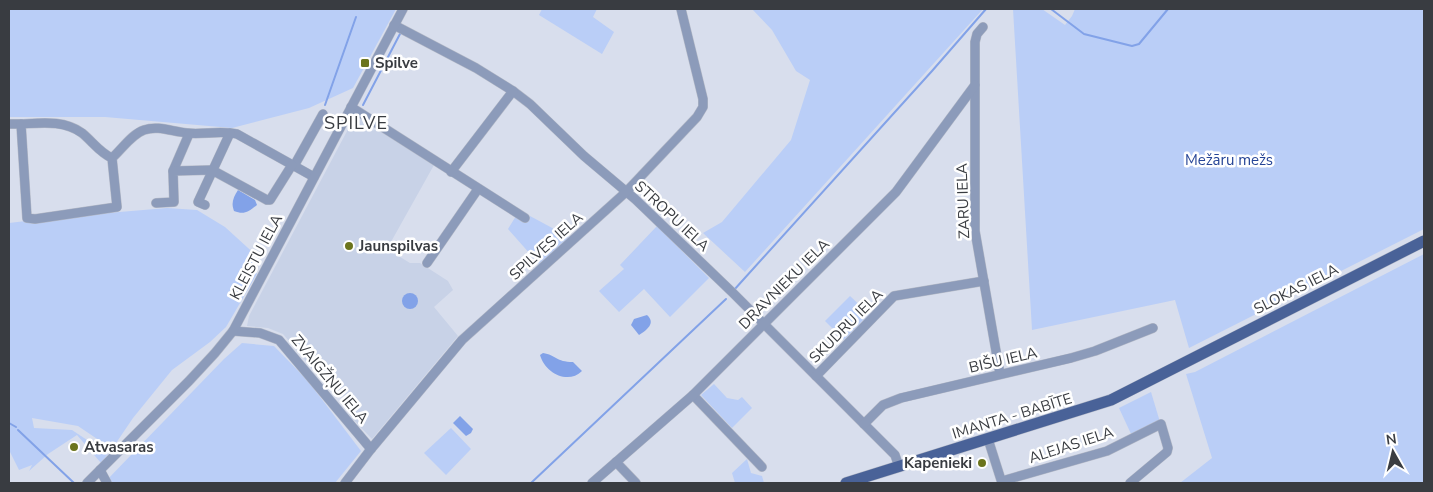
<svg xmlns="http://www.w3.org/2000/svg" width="1433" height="492" font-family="'Nunito Sans',sans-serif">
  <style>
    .built { fill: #c8d2e7 }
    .green { fill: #bacef7 }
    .water { fill: #82a2e8 }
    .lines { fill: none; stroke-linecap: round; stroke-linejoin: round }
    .stream { stroke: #82a2e8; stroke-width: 2 }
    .minor-casing { stroke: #b5bac7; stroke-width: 10 }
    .major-casing { stroke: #b5bac7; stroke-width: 12 }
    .minor { stroke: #8c9bba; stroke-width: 9 }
    .major { stroke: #496298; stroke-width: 11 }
    .poi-dot { fill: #6b741d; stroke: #fff; stroke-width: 2 }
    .labels { text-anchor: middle; stroke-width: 5; stroke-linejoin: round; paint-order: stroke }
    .poi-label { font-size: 15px; font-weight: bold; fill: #393c41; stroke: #fff; text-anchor: start }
    .park-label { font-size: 15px; fill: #254496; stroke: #fff }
    .street-label { font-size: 15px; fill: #393c41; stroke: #fff }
    .quarter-label { font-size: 18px; letter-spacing: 1px; fill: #393c41; stroke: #fff }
  </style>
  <rect width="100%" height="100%" fill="#d8deed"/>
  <path class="built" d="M 354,118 L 361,118 L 366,122 L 368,128 L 371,131 L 378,129 L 434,165 L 387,249 L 410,263 L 420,263 L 448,281 L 453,290 L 434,307 L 458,336 L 372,439 L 349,415 L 349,404 L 336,385 L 318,375 L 283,334 L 268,328 L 247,326 L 249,316 Z"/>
  <g class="green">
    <path d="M 9,9 L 396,9 L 353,88 L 309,108 L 232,128 L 105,117 L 9,117 Z"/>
    <path d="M 542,9 L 597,9 L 593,17 L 614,32 L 602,54 L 539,15 Z"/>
    <path d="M 752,9 L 983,9 L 745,272 L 703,233 L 722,222 L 791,140 L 810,80 L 796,71 L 772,30 Z"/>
    <path d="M 1013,9 L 1042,9 L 1065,25 L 1072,16 L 1075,9 L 1424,9 L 1424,229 L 1189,348 L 1175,300 L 1032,330 Z"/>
    <path d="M 167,208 L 197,210 L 225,227 L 259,258 L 254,269 L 257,274 L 226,327 L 210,342 L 172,370 L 133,418 L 112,449 L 78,426 L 32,418 L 34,428 L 72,430 L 108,454 L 101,463 L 77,435 L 48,454 L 29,471 L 32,465 L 19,470 L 9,450 L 9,223 L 60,217 Z"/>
    <path d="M 516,216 L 526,222 L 530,216 L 569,237 L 539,264 L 508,229 Z"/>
    <path d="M 657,226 L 709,278 L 670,317 L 644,289 L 619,312 L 599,291 L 624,269 L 620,265 Z"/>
    <path d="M 1424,254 L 1424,483 L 1180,483 L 1212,458 L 1186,374 L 1195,372 Z"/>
    <path d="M 850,296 L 869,314 L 844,340 L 825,321 Z"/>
    <path d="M 242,343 L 274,346 L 308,381 L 361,451 L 335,483 L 104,483 L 224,359 Z"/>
    <path d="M 714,384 L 727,398 L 738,400 L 742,397 L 752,408 L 732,428 L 701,395 Z"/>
    <path d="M 1151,392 L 1160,422 L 1132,436 L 1119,408 Z"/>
    <path d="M 451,428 L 471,449 L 446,475 L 424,453 Z"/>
    <path d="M 747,459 L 751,473 L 762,476 L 764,483 L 735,483 L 732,473 Z"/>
  </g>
  <g class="water">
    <path d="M 238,190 L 255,200 L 257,205 C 248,212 244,215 234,211 C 231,203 233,198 238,190 Z"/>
    <circle cx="410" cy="301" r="8"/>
    <path d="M 647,315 C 656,323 647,330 639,335 L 631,325 L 634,319 Z"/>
    <path d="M 543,353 C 556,355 556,362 573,362 L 582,371 C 568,385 545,373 540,355 Z"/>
    <path d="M 460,416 L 473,429 L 471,433 L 466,436 L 453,423 Z"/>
  </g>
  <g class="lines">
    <g class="stream">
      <path d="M 1051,9 L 1084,34 L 1132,46 L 1139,44 L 1168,9"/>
      <path d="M 325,105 L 356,17"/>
      <path d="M 363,105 L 401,32"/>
      <path d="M 734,290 L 932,71 L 986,9"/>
      <path d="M 9,423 L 16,427"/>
      <path d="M 18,430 L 74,483"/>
      <path d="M 531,483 L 726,299"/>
    </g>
    <g class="minor-casing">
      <g id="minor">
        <path d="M 394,25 L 476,68 L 513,91 L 530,104 L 584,156 L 635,199 L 732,292 L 895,455 L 899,467"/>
        <path d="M 983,27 L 977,34 L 975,42 L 975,231 L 1000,374"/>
        <path d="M 351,107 L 525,218"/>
        <path d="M 9,124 L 21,124"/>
        <path d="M 112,158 C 100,153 92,141 82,133 C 64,120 42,123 21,124 L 27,218 L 35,219 L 117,207 L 112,158 C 122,149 132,134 144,130 C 158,125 173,132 187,133 C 203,135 220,130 237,134 L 314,177"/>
        <path d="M 294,166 L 323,114"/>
        <path d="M 173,171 L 189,134"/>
        <path d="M 451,172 L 513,91"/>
        <path d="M 156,203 L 174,202 L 173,171 L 212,170 L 267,200 L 270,200 L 292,165"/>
        <path d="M 205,205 L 198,202 L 230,133"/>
        <path d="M 427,263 L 478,189"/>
        <path d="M 233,331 L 260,333 L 279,340 L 371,449"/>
        <path d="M 816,376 L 894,296 L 984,281"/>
        <path d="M 693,395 L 762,467"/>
        <path d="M 864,424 L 883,405 L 901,398 L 1071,358 L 1095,351 L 1153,328"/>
        <path d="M 988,439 L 1002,483"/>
        <path d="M 616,462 L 636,483"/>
        <path d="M 100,470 L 107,483"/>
        <path d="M 1002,481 L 1107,451 L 1161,424 L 1168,448 L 1167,452 L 1130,483"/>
        <path d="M 87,483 L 189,381 L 215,353 L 233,331 L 403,9"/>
        <path d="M 345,483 L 371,449 L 462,340 L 626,192 L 697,117 L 703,107 L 703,99 L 681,9"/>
        <path d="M 592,483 L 693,395 L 896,192 L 975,85"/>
      </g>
    </g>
    <g class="major-casing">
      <path id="major" d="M 846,483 L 1111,400 L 1424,241"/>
    </g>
    <use href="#minor" class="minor"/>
    <use href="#major" class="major"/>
  </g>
  <g class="poi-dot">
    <rect x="360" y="58" width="10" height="10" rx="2.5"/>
    <circle cx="349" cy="246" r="5"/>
    <circle cx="74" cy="447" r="5"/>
    <circle cx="982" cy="463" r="5"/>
  </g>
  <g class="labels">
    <g class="poi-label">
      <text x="375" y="68">Spilve</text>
      <text x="359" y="251">Jaunspilvas</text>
      <text x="84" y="452">Atvasaras</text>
      <text x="972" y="468" text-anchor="end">Kapenieki</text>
    </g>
    <g class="park-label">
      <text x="1229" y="165">Mežāru mežs</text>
    </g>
    <g class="street-label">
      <text transform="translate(963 201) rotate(-92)" y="5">ZARU IELA</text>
      <text transform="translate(672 216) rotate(43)" y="5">STROPU IELA</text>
      <text transform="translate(546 246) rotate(-42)" y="5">SPILVES IELA</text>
      <text transform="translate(256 257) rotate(-62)" y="5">KLEISTU IELA</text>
      <text transform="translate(784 284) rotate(-45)" y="5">DRAVNIEKU IELA</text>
      <text transform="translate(1296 289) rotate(-27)" y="5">SLOKAS IELA</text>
      <text transform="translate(846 326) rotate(-45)" y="5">SKUDRU IELA</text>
      <text transform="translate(1003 360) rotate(-13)" y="5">BIŠU IELA</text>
      <text transform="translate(330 379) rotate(50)" y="5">ZVAIGŽŅU IELA</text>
      <text transform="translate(1012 416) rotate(-17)" y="5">IMANTA - BABĪTE</text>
      <text transform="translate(1071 445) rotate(-18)" y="5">ALEJAS IELA</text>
    </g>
    <g class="quarter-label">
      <text x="356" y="129">SPILVE</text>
    </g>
  </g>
  <rect width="1433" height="492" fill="none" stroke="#393c41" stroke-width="20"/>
  <g transform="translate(1393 452) rotate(352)" stroke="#ffffff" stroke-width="4" paint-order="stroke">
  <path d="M0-4L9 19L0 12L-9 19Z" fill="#393c41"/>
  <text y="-8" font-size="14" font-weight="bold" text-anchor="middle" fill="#393c41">N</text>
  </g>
</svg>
